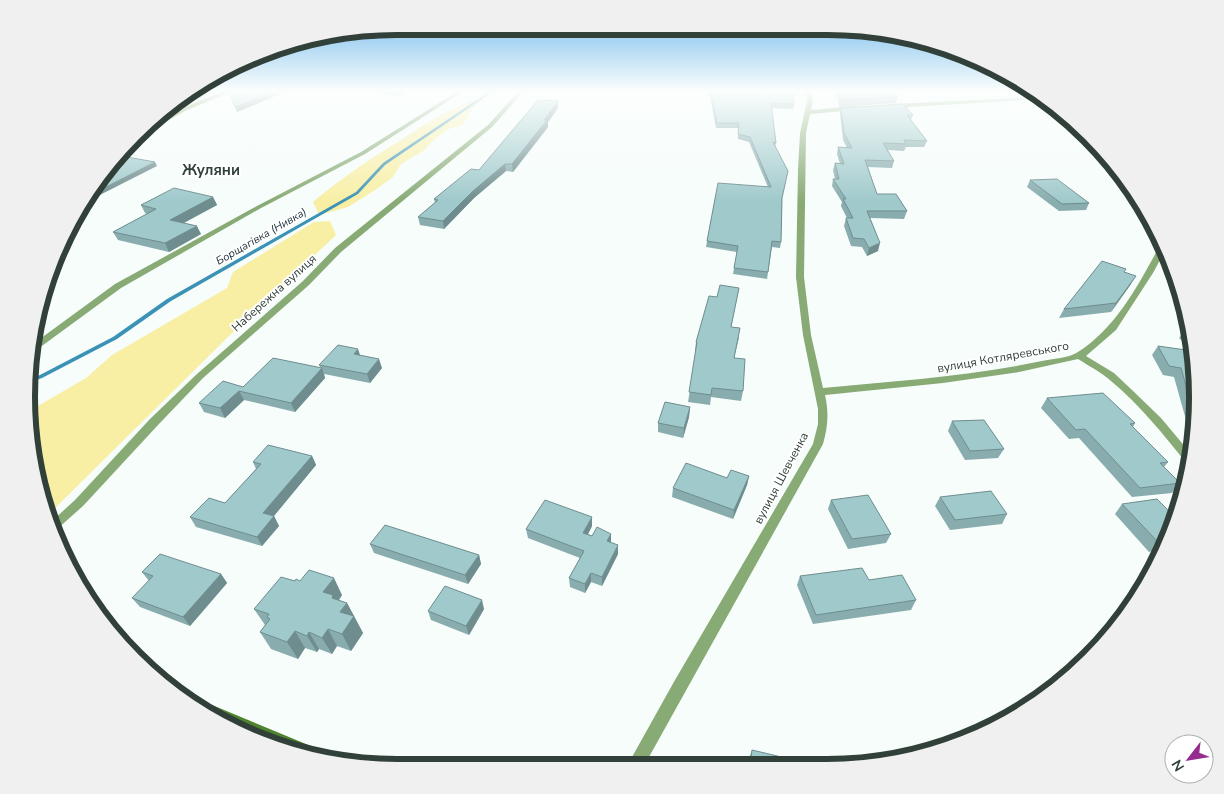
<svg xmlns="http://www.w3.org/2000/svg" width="1224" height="794" font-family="'Nunito Sans',sans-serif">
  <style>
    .green { fill: #f8efa5 }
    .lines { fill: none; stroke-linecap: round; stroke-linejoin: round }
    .stream { fill: #3c92b6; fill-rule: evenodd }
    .street { fill: #88ab75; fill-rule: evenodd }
    .secondary { fill: #4f832e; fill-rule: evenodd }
    .wall { fill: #89adaf }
    .shaded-wall { fill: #6f8d8e }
    .building { fill: #9fc9cb; stroke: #6f8d8e }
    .labels { text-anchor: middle; stroke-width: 4; stroke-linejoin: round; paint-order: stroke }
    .far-water-label { font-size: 11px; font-style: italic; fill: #192d37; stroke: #fff }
    .street-label { font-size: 12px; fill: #314039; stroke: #fff }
    .far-district-label { font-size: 15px; font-weight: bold; fill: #314039; stroke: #fff }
    .rim { fill: none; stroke: #314039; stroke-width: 6 }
  </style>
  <rect width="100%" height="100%" fill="#f6fdfa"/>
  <g class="green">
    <path d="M 483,98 L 480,102 L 469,112 L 469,116 L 462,125 L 449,129 L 437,137 L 423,151 L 401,164 L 393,177 L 375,190 L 348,207 L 319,215 L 313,202 C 340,179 368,160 398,142 C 426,124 450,106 483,98 Z"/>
    <path d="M 330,221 L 336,235 L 228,337 L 49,514 L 39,493 L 31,410 L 86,378 L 112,355 L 227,288 L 233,272 L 314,222 Z"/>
  </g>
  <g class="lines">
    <path class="stream" d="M 490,91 L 494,91 L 385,165 L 358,194 L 171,301 L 117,339 L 42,378 L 28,383 L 28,379 L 38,376 L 113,337 L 167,299 L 356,192 L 383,163 Z"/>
    <g class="street">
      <path d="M 458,91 L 464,91 L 365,154 L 261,208 L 121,288 L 35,351 L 31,352 L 33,344 L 115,284 L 257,206 L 361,152 Z"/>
      <path d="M 519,91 L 524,91 L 492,127 L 341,252 L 309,285 L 203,378 L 158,425 L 83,506 L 56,530 L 52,521 L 75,500 L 150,419 L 197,374 L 303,281 L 335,248 L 488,125 Z"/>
      <path d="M 806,91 L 811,91 L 813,101 L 811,110 L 855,106 L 858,108 L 855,110 L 810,114 L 806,133 L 804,277 L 811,335 L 823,388 C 896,381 970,376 1042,361 C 1052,359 1069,358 1078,352 C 1116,328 1139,284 1160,245 L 1163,243 L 1166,249 L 1153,273 L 1116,330 L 1086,356 L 1114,373 L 1132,390 L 1161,418 L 1192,455 L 1190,465 L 1187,464 C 1164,435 1140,405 1111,381 C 1101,372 1089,366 1078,359 L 1019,372 L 943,383 L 825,395 C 829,413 828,426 823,444 L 644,766 L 627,766 L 675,680 L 813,444 L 818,424 L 818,409 L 803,335 L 796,277 L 798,170 L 800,133 L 807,101 Z"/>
      <path d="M 1039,97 L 1043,99 L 892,108 L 889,106 L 892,104 Z"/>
    </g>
    <g class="secondary">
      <path d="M 225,91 L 232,91 L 185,111 L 148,132 L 144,132 C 166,112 197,102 225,91 Z"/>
      <path d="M 212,705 L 318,749 L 319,757 L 259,741 L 206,709 Z"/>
    </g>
  </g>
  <g class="wall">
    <path d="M 188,91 L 219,91 L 191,102 L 181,98 Z"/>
    <path d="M 369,91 L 407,91 L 399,96 Z"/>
    <path d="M 709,91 L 793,91 L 794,104 L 793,109 L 772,108 L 776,143 L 775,147 L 782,198 L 781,242 L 780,248 L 772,247 L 767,279 L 733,274 L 737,252 L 706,247 L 707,241 L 768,187 L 749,142 L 738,139 L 738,128 L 716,128 Z"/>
    <path d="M 831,91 L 892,91 L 898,97 L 896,103 L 839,107 L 838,99 Z"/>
    <path d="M 558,108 L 548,122 L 548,127 L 513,172 L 506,171 L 474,198 L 444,229 L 420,225 L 418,217 L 435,203 L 434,199 L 479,170 Z"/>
    <path d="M 841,108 L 913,115 L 911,120 L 927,141 L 924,147 L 906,147 L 904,151 L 888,150 L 894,161 L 892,168 L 868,167 L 877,194 L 907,211 L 904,219 L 870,218 L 878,251 L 867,256 L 862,247 L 851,246 L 844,226 L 846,218 L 847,218 L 841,206 L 842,202 L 832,186 L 833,179 L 835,179 L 833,170 L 835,163 L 840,164 L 837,154 L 838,147 L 847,148 L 843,140 L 840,114 Z"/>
    <path d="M 1123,175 L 1132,189 L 1120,182 Z"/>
    <path d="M 1030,180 L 1089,203 L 1086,210 L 1059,211 L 1027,187 Z"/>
    <path d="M 213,197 L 217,205 L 184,223 L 201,234 L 169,252 L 118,240 L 113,232 L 147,214 L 145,213 L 141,205 Z"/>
    <path d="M 1124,272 L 1131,284 L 1111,312 L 1059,318 L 1064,309 Z"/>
    <path d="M 1179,286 L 1185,301 L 1175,292 Z"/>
    <path d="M 739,288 L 731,327 L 739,338 L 734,358 L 743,391 L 741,401 L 711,397 L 710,405 L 688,402 L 696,352 L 695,351 L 696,342 L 717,297 Z"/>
    <path d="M 1186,329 L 1190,329 L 1193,351 L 1179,338 Z"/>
    <path d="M 1158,346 L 1197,372 L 1195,429 L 1188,427 L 1174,377 L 1163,375 L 1152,355 Z"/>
    <path d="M 361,356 L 382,368 L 370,383 L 324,374 L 325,378 L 295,412 L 244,400 L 225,418 L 204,412 L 199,403 L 243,387 L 321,368 L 319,365 Z"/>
    <path d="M 1047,398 L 1135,423 L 1133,427 L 1168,462 L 1164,467 L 1180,483 L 1172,493 L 1132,497 L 1079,438 L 1069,439 L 1041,408 Z"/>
    <path d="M 690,407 L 689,417 L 683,438 L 658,432 L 658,423 Z"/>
    <path d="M 952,421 L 1004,449 L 998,458 L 965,460 L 948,431 Z"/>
    <path d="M 312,456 L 316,465 L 274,516 L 279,526 L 262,546 L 196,527 L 190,517 L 225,503 L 256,469 L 253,462 Z"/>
    <path d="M 749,476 L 747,485 L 733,519 L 672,497 L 673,488 L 727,478 Z"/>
    <path d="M 940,497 L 1007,514 L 1002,524 L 950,530 L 935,506 Z"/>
    <path d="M 831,500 L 891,534 L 886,543 L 848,549 L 828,509 Z"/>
    <path d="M 1122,504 L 1177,519 L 1159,558 L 1152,551 L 1149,552 L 1115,514 Z"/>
    <path d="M 592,526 L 588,534 L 592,536 L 611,534 L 611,542 L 618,554 L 602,586 L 591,582 L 585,593 L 570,587 L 569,578 L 580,558 L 528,538 L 526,529 Z"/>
    <path d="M 370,544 L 479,555 L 481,564 L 468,584 L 374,553 Z"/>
    <path d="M 142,572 L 221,574 L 227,583 L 190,626 L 140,607 L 132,598 L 149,581 Z"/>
    <path d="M 800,576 L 869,580 L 916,600 L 911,610 L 813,624 L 797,585 Z"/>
    <path d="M 295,581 L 300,581 L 342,595 L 339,600 L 347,603 L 363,633 L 351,651 L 337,646 L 332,654 L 319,649 L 317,652 L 305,648 L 298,659 L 271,649 L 260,632 L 265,625 L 254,609 Z"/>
    <path d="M 484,609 L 469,635 L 431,620 L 428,611 Z"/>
    <path d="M 752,750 L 810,767 L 748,766 L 749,758 Z"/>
  </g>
  <g class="shaded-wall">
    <path d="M 206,91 L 219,91 L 191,102 L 189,98 Z"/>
    <path d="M 276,91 L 288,91 L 237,112 L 235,107 Z"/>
    <path d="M 398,91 L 407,91 L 399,96 Z"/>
    <path d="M 558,101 L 558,108 L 548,122 L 548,127 L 513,172 L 512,164 Z"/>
    <path d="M 155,162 L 157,166 L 88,201 L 87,201 L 90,195 Z"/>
    <path d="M 505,164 L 506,171 L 474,198 L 444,229 L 443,221 L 473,191 Z"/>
    <path d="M 213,197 L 217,205 L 174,228 L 170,220 Z"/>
    <path d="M 197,226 L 201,234 L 169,252 L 165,243 Z"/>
    <path d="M 880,243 L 878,251 L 867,256 L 869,248 Z"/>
    <path d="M 1136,276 L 1131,284 L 1111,312 L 1116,303 Z"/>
    <path d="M 358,349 L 361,358 L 354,354 Z"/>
    <path d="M 379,359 L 382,368 L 370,383 L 367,374 Z"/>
    <path d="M 322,368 L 325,378 L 295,412 L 291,403 Z"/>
    <path d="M 239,391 L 244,400 L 225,418 L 220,408 Z"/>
    <path d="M 690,407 L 689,417 L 683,438 L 684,428 Z"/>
    <path d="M 312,456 L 316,465 L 268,523 L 263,513 Z"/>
    <path d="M 749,476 L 747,485 L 733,519 L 734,510 Z"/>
    <path d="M 274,516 L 279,526 L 262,546 L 257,537 Z"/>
    <path d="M 592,517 L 592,526 L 584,542 L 583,533 Z"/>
    <path d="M 611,534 L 611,543 L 607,541 Z"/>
    <path d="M 618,545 L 618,554 L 602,586 L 602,577 Z"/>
    <path d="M 479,555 L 481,564 L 468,584 L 465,575 Z"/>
    <path d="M 591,573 L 591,582 L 585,593 L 585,584 Z"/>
    <path d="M 221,574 L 227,583 L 190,626 L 183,617 Z"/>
    <path d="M 334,578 L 342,595 L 337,603 L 347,603 L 363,633 L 351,651 L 342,634 L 323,592 Z"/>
    <path d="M 482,600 L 484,609 L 469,635 L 466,626 Z"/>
    <path d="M 328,629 L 337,646 L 332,654 L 322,638 Z"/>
    <path d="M 295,631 L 305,648 L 298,659 L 287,642 Z"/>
    <path d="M 309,632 L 319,649 L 317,652 L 307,636 Z"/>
  </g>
  <g class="building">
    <path d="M 188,91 L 206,91 L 189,98 L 184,95 Z"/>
    <path d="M 229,91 L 276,91 L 235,107 Z"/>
    <path d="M 710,91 L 793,91 L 794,104 L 771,103 L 776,143 L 773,142 L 788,171 L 782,198 L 781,242 L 772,241 L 768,272 L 734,268 L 738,246 L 707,241 L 718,183 L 771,187 L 750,137 L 738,134 L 739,123 L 717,123 Z"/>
    <path d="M 838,91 L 892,91 L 898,97 L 841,100 L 840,93 Z"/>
    <path d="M 538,100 L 558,101 L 544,120 L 547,120 L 512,164 L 505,164 L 473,191 L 443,221 L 418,217 L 438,200 L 434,199 L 471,169 L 479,170 Z"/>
    <path d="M 903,104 L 913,115 L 907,115 L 927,141 L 904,140 L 906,144 L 883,143 L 894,161 L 865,160 L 877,194 L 896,194 L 907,211 L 867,211 L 880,243 L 869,248 L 864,239 L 853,238 L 846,218 L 853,218 L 843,199 L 846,199 L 833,179 L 839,179 L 835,163 L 844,164 L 838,147 L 852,148 L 844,133 L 841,108 Z"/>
    <path d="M 127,157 L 155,162 L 90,195 L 103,172 Z"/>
    <path d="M 1057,179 L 1089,203 L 1062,204 L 1030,180 Z"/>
    <path d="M 174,188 L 213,197 L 170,220 L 197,226 L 165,243 L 113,232 L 156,209 L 141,205 Z"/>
    <path d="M 1102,261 L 1126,269 L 1124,272 L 1136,276 L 1116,303 L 1064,309 Z"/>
    <path d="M 720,285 L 739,288 L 731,327 L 740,328 L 734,358 L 745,359 L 743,391 L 712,388 L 711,395 L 689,392 L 697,342 L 696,342 L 709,296 L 717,297 Z"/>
    <path d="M 1186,329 L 1190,329 L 1190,333 Z"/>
    <path d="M 338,345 L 358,349 L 354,354 L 379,359 L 367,374 L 319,365 Z"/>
    <path d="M 1158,346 L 1193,351 L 1197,372 L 1195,418 L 1181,368 L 1169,366 Z"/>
    <path d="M 273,358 L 322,368 L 291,403 L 239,391 L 220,408 L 199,403 L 223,381 L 243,387 Z"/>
    <path d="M 1103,393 L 1135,423 L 1130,424 L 1168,462 L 1160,463 L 1180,483 L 1140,488 L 1085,429 L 1076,430 L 1047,398 Z"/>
    <path d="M 665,402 L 690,407 L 684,428 L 658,423 Z"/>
    <path d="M 984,420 L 1004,449 L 970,451 L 952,421 Z"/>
    <path d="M 268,445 L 312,456 L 263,513 L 274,516 L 257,537 L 190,517 L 209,498 L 225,503 L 261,464 L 253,462 Z"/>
    <path d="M 686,463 L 727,478 L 731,470 L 749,476 L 734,510 L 673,488 Z"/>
    <path d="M 991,491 L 1007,514 L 955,520 L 940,497 Z"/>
    <path d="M 868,495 L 891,534 L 852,539 L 831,500 Z"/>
    <path d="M 1157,499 L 1177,519 L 1165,546 L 1161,542 L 1158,542 L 1122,504 Z"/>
    <path d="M 545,500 L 592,517 L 583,533 L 592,536 L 597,527 L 611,534 L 607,541 L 618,545 L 602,577 L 591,573 L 585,584 L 569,578 L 584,551 L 526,529 Z"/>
    <path d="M 385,525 L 479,555 L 465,575 L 370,544 Z"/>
    <path d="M 160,554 L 221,574 L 183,617 L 132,598 L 153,576 L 142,572 Z"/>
    <path d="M 862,568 L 869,580 L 902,575 L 916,600 L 816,615 L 800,576 Z"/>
    <path d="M 309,570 L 334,578 L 323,592 L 333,595 L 332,598 L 347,603 L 340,612 L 354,616 L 342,634 L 328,629 L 322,638 L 309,632 L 307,636 L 295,631 L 287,642 L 260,632 L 270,619 L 267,617 L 269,614 L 254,609 L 281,577 L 295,581 L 296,579 L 300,581 Z"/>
    <path d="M 445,586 L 482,600 L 466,626 L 428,611 Z"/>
    <path d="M 752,750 L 811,764 L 810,767 L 750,766 Z"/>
  </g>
  <linearGradient id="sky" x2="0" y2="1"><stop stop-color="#65b4ea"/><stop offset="0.45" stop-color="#fbfefd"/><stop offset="1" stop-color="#fbfefd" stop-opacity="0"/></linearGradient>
  <rect width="1224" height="202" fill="url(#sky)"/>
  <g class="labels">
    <g class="far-water-label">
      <text transform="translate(261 236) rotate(-30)" y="4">Борщагівка (Нивка)</text>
    </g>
    <g class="street-label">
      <text transform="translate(274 293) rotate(-42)" y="4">Набережна вулиця</text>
      <text transform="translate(1003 357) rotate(-10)" y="4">вулиця Котляревського</text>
      <text transform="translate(781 478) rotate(-62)" y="4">вулиця Шевченка</text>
    </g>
    <g class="far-district-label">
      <text x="211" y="175">Жуляни</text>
    </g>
  </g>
  <path d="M0 0H1224V794H0ZM397 35H827A362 362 0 0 1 1189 397V397A362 362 0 0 1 827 759H397A362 362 0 0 1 35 397V397A362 362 0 0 1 397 35Z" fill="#eff0ef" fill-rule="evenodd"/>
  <path class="rim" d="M397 35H827A362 362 0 0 1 1189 397V397A362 362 0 0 1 827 759H397A362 362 0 0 1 35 397V397A362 362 0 0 1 397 35Z"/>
  <g transform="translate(1189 759) rotate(239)"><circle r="24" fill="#ffffff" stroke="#adb3b0"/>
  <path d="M0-4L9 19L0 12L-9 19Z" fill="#962c8f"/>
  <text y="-8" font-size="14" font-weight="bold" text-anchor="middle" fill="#314039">N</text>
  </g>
</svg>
